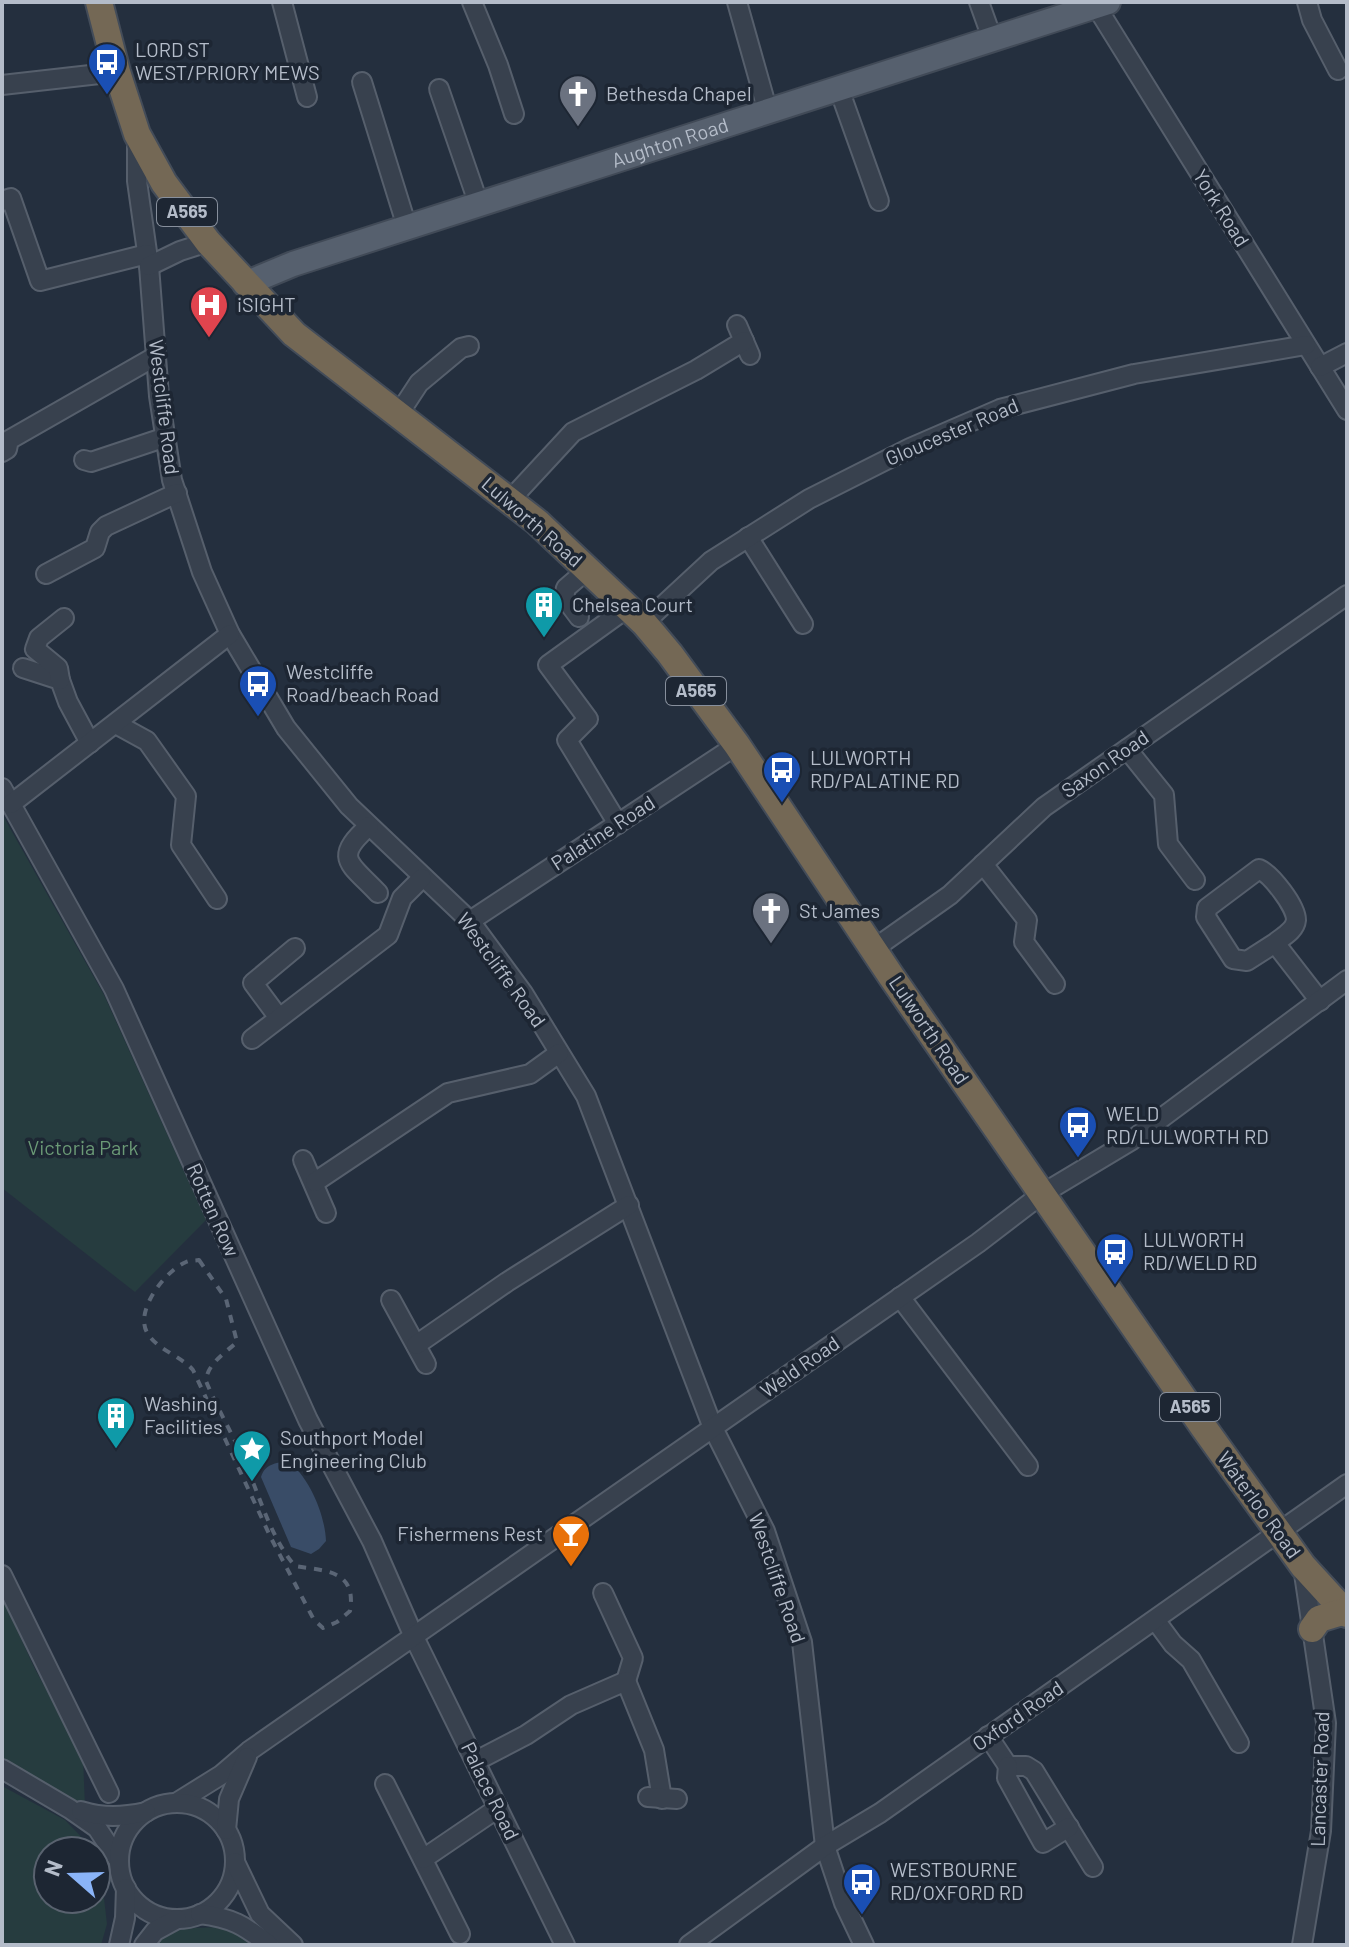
<svg xmlns="http://www.w3.org/2000/svg" width="1349" height="1947" font-family="Barlow,sans-serif">
  <style>
    .green { fill: #263c3f }
    .water { fill: #394c67 }
    .lines { fill: none; stroke-linecap: round; stroke-linejoin: round }
    .minor-casing { stroke: #565f6c; stroke-width: 22 }
    .major-casing { stroke: #414a57; stroke-width: 28 }
    .highway-casing { stroke: #434c59; stroke-width: 30 }
    .minor { stroke: #38414e; stroke-width: 18 }
    .major { stroke: #56606e; stroke-width: 24 }
    .highway { stroke: #746855; stroke-width: 26 }
    .rail { stroke: #5a6575; stroke-width: 4; stroke-dasharray: 8 8; stroke-linecap: butt }
    .labels { text-anchor: middle; stroke-width: 7; stroke-linejoin: round; paint-order: stroke }
    .shield { fill: #1d2633; stroke: #878f9c; stroke-width: 2 }
    .shield-label { font-size: 18px; font-weight: bold; fill: #b4bcc9 }
    .poi-label { font-size: 20px; fill: #b4bcc9; stroke: #1d2633; text-anchor: start }
    .street-label { font-size: 20px; fill: #b4bcc9; stroke: #1d2633 }
    .park-label { font-size: 20px; fill: #6b9a76; stroke: #1d2633 }
  </style>
  <rect width="100%" height="100%" fill="#242f3e"/>
  <g class="green">
    <path d="M 2,814 L 104,995 L 206,1220 L 135,1292 L 2,1188 Z"/>
    <path d="M 2,1598 L 35,1669 L 83,1757 L 85,1807 L 59,1795 L 2,1761 Z"/>
    <path d="M 2,1786 L 65,1820 L 95,1851 L 48,1851 L 48,1899 L 96,1899 L 96,1852 L 99,1855 L 107,1924 L 101,1945 L 2,1945 Z"/>
    <path d="M 232,1925 L 257,1945 L 151,1945 L 168,1929 L 221,1927 Z"/>
  </g>
  <path class="water" d="M 288,1461 C 309,1477 325,1514 326,1541 L 319,1549 L 311,1554 L 291,1547 L 261,1477 C 265,1464 275,1463 288,1461 Z"/>
  <g class="lines">
    <g class="minor-casing">
      <g id="minor">
        <path d="M 282,2 L 307,97"/>
        <path d="M 472,2 L 498,65 L 514,114"/>
        <path d="M 737,2 L 768,112"/>
        <path d="M 979,2 L 993,41"/>
        <path d="M 1307,2 L 1312,20 L 1338,70"/>
        <path d="M 1096,6 L 1347,410"/>
        <path d="M 362,82 L 407,227"/>
        <path d="M 2,85 L 117,72"/>
        <path d="M 439,89 L 479,205"/>
        <path d="M 839,89 L 879,201"/>
        <path d="M 137,137 L 137,181 L 149,266 L 159,396 L 172,480 L 202,572 L 230,634 L 286,728 L 349,806 L 470,921 L 523,993 L 586,1096 L 713,1428 L 765,1531 L 802,1642 L 825,1846 L 844,1903 L 864,1945"/>
        <path d="M 2,201 L 11,198 L 40,281 L 147,254"/>
        <path d="M 149,266 L 180,251 L 208,242"/>
        <path d="M 737,325 L 750,355"/>
        <path d="M 1320,367 L 1347,353"/>
        <path d="M 398,415 L 419,383 L 461,348 L 469,346"/>
        <path d="M 2,452 L 7,449 L 9,440 L 156,356"/>
        <path d="M 84,460 L 91,462 L 166,437"/>
        <path d="M 510,500 L 573,432 L 696,370 L 744,341"/>
        <path d="M 748,537 L 803,624"/>
        <path d="M 46,574 L 95,548 L 100,532 L 106,526 L 177,493"/>
        <path d="M 579,617 L 564,597 L 566,588 L 587,570"/>
        <path d="M 644,623 L 711,561 L 809,499 L 910,448 L 1000,409 L 1134,374 L 1306,345"/>
        <path d="M 23,668 L 60,680 L 68,702 L 90,743"/>
        <path d="M 60,680 L 58,668 L 35,649 L 39,638 L 64,618"/>
        <path d="M 116,724 L 147,741 L 186,796 L 181,845 L 217,899"/>
        <path d="M 1127,749 L 1164,795 L 1168,844 L 1195,880"/>
        <path d="M 2,788 L 114,989 L 308,1420 L 372,1541 L 414,1637 L 565,1945"/>
        <path d="M 11,804 L 230,634"/>
        <path d="M 618,824 L 567,740 L 588,719 L 548,665 L 627,608"/>
        <path d="M 369,826 C 332,859 350,863 378,893"/>
        <path d="M 983,864 L 1027,920 L 1024,942 L 1055,984"/>
        <path d="M 470,921 L 737,745"/>
        <path d="M 1275,943 C 1282,937 1295,931 1296,920 C 1296,906 1271,874 1259,869 L 1207,908 L 1206,917 L 1233,959 L 1247,961 L 1275,943 L 1320,1001"/>
        <path d="M 875,948 L 950,895 L 1044,807 L 1347,595"/>
        <path d="M 279,1018 L 253,983 L 295,948"/>
        <path d="M 252,1039 L 388,935 L 402,898 L 422,878"/>
        <path d="M 303,1160 L 326,1213"/>
        <path d="M 315,1182 L 448,1093 L 530,1074 L 559,1053"/>
        <path d="M 900,1297 L 1028,1466"/>
        <path d="M 391,1300 L 426,1364"/>
        <path d="M 416,1345 L 507,1282 L 629,1205"/>
        <path d="M 2,1575 L 109,1793"/>
        <path d="M 603,1593 L 633,1658 L 626,1681"/>
        <path d="M 1156,1621 L 1173,1644 L 1191,1660 L 1239,1743"/>
        <path d="M 988,1736 L 1008,1766 L 1026,1766 L 1034,1771 L 1093,1867"/>
        <path d="M 476,1761 L 526,1735 L 571,1705 L 626,1681 L 654,1750 L 662,1799"/>
        <path d="M 1008,1766 L 1007,1778 L 1043,1843 L 1069,1827"/>
        <path d="M 2,1769 L 70,1809 L 97,1828 L 119,1861"/>
        <path d="M 385,1784 L 460,1934"/>
        <path d="M 648,1797 L 677,1799"/>
        <path d="M 176,1803 L 221,1775 L 249,1751 L 978,1243 L 1042,1194 L 1132,1140 L 1347,980"/>
        <circle cx="177" cy="1861" r="58"/>
        <path d="M 81,1811 C 104,1818 122,1817 146,1812"/>
        <path d="M 226,1830 L 229,1799 L 247,1757"/>
        <path d="M 423,1859 L 498,1808"/>
        <path d="M 235,1862 L 260,1914 L 293,1945"/>
        <path d="M 200,1914 C 232,1918 244,1925 269,1945"/>
        <path d="M 119,1945 L 125,1918 L 126,1888"/>
        <path d="M 144,1945 L 155,1931 L 177,1919"/>
        <path d="M 689,1945 L 825,1846 L 880,1813 L 1347,1484"/>
        <path d="M 1302,1945 L 1321,1831 L 1326,1723 L 1303,1567"/>
      </g>
    </g>
    <g class="major-casing">
      <g id="major">
        <path id="s1" d="M 245,284 L 293,264 L 1108,2"/>
      </g>
    </g>
    <g class="highway-casing">
      <g id="highway">
        <path d="M 99,2 L 117,72 L 137,134 L 164,183 L 208,242 L 294,334 L 537,522 L 644,623 L 670,654 L 737,745 L 891,976 L 1204,1428 L 1303,1566 L 1347,1614"/>
        <path d="M 1312,1629 L 1319,1619 L 1345,1611"/>
      </g>
    </g>
    <use href="#minor" class="minor"/>
    <use href="#major" class="major"/>
    <use href="#highway" class="highway"/>
    <path class="rail" d="M 199,1260 L 226,1299 L 237,1342 C 225,1353 207,1364 206,1381 C 217,1408 232,1433 244,1460 C 259,1494 270,1537 295,1566 C 324,1571 357,1569 350,1611 L 337,1622 L 323,1628 L 314,1620 L 271,1538 L 193,1370 C 181,1356 158,1350 148,1334 C 133,1312 165,1271 186,1262 C 190,1260 194,1261 199,1260 Z"/>
  </g>
  <defs>
    <g id="bus-pin" transform="scale(2)"><path d="M0 17L-7.5 6A9.5 9.5 0 1 1 7.5 6Z" fill="#1a4fb4" stroke="#1d2633"/><path d="M-5-6H5V4H4V6H2V4H-2V6H-4V4H-5ZM-3.5-4V0h7V-4ZM-3.5 1.2v1.5H-2V1.2ZM2 1.2v1.5H3.5V1.2Z" fill="#fff"/></g>
    <g id="church-pin" transform="scale(2)"><path d="M0 17L-7.5 6A9.5 9.5 0 1 1 7.5 6Z" fill="#6b7280" stroke="#1d2633"/><path d="M-1.2-6h2.4v3.5h3.3v2.4h-3.3V6h-2.4V-.1h-3.3v-2.4h3.3Z" fill="#fff"/></g>
    <g id="hospital-pin" transform="scale(2)"><path d="M0 17L-7.5 6A9.5 9.5 0 1 1 7.5 6Z" fill="#e0444e" stroke="#1d2633"/><path d="M-5-5h3v3.5h4V-5h3V5h-3V1.5h-4V5h-3Z" fill="#fff"/></g>
    <g id="building-pin" transform="scale(2)"><path d="M0 17L-7.5 6A9.5 9.5 0 1 1 7.5 6Z" fill="#0f9aa8" stroke="#1d2633"/><path d="M-4-6H4V6H1V3H-1V6H-4ZM-2.5-4.3h1.7v1.8h-1.7ZM.8-4.3h1.7v1.8H.8ZM-2.5-1h1.7V.8h-1.7ZM.8-1h1.7V.8H.8Z" fill="#fff"/></g>
    <g id="sight-pin" transform="scale(2)"><path d="M0 17L-7.5 6A9.5 9.5 0 1 1 7.5 6Z" fill="#0f9aa8" stroke="#1d2633"/><path d="M0-6L1.8-2.2L6-1.7L2.9 1.2L3.7 5.4L0 3.3L-3.7 5.4L-2.9 1.2L-6-1.7L-1.8-2.2Z" fill="#fff"/></g>
    <g id="bar-pin" transform="scale(2)"><path d="M0 17L-7.5 6A9.5 9.5 0 1 1 7.5 6Z" fill="#e8710a" stroke="#1d2633"/><path d="M-6-5H6L.8 .8V4.5H3.5V6h-7V4.5H-.8V.8Z" fill="#fff"/></g>
  </defs>
  <g fill-rule="evenodd">
    <use href="#bus-pin" x="107" y="62"/>
    <use href="#church-pin" x="578" y="94"/>
    <use href="#hospital-pin" x="209" y="305"/>
    <use href="#building-pin" x="544" y="605"/>
    <use href="#bus-pin" x="258" y="684"/>
    <use href="#bus-pin" x="782" y="770"/>
    <use href="#church-pin" x="771" y="911"/>
    <use href="#bus-pin" x="1078" y="1125"/>
    <use href="#bus-pin" x="1115" y="1252"/>
    <use href="#building-pin" x="116" y="1416"/>
    <use href="#sight-pin" x="252" y="1449"/>
    <use href="#bar-pin" x="571" y="1534"/>
    <use href="#bus-pin" x="862" y="1882"/>
  </g>
  <g class="labels">
    <g class="shield">
      <rect x="157" y="198" width="60" height="28" rx="6"/>
      <rect x="666" y="677" width="60" height="28" rx="6"/>
      <rect x="1160" y="1393" width="60" height="28" rx="6"/>
    </g>
    <g class="shield-label">
      <text x="187" y="218">A565</text>
      <text x="696" y="697">A565</text>
      <text x="1190" y="1413">A565</text>
    </g>
    <g class="poi-label">
      <text x="135" y="57">LORD ST<tspan x="135" dy="23">WEST/PRIORY MEWS</tspan></text>
      <text x="606" y="101">Bethesda Chapel</text>
      <text x="237" y="312">iSIGHT</text>
      <text x="572" y="612">Chelsea Court</text>
      <text x="286" y="679">Westcliffe<tspan x="286" dy="23">Road/beach Road</tspan></text>
      <text x="810" y="765">LULWORTH<tspan x="810" dy="23">RD/PALATINE RD</tspan></text>
      <text x="799" y="918">St James</text>
      <text x="1106" y="1121">WELD<tspan x="1106" dy="23">RD/LULWORTH RD</tspan></text>
      <text x="1143" y="1247">LULWORTH<tspan x="1143" dy="23">RD/WELD RD</tspan></text>
      <text x="144" y="1411">Washing<tspan x="144" dy="23">Facilities</tspan></text>
      <text x="280" y="1445">Southport Model<tspan x="280" dy="23">Engineering Club</tspan></text>
      <text x="543" y="1541" text-anchor="end">Fishermens Rest</text>
      <text x="890" y="1877">WESTBOURNE<tspan x="890" dy="23">RD/OXFORD RD</tspan></text>
    </g>
    <g class="street-label">
      <text dy="7" stroke="none"><textPath href="#s1" startOffset="448">Aughton Road</textPath></text>
      <text transform="translate(1221 208) rotate(58)" y="7">York Road</text>
      <text transform="translate(164 407) rotate(83)" y="7">Westcliffe Road</text>
      <text transform="translate(952 432) rotate(-23)" y="7">Gloucester Road</text>
      <text transform="translate(532 522) rotate(41)" y="7">Lulworth Road</text>
      <text transform="translate(1105 764) rotate(-35)" y="7">Saxon Road</text>
      <text transform="translate(603 833) rotate(-33)" y="7">Palatine Road</text>
      <text transform="translate(501 970) rotate(54)" y="7">Westcliffe Road</text>
      <text transform="translate(929 1030) rotate(56)" y="7">Lulworth Road</text>
      <text transform="translate(213 1210) rotate(66)" y="7">Rotten Row</text>
      <text transform="translate(800 1367) rotate(-35)" y="7">Weld Road</text>
      <text transform="translate(1259 1505) rotate(54)" y="7">Waterloo Road</text>
      <text transform="translate(777 1578) rotate(71)" y="7">Westcliffe Road</text>
      <text transform="translate(1018 1716) rotate(-35)" y="7">Oxford Road</text>
      <text transform="translate(1320 1779) rotate(-88)" y="7">Lancaster Road</text>
      <text transform="translate(490 1791) rotate(64)" y="7">Palace Road</text>
    </g>
    <g class="park-label">
      <text x="83" y="1155">Victoria Park</text>
    </g>
  </g>
  <rect width="1349" height="1947" fill="none" stroke="#b4bcc9" stroke-width="8"/>
  <g transform="translate(72 1875) rotate(290)"><circle r="38" fill="#1d2633" stroke="#59626f" stroke-width="2"/>
  <path d="M0-6L14 30L0 20L-14 30Z" fill="#8ab4f8"/>
  <text y="-12" font-size="22" font-weight="bold" text-anchor="middle" fill="#b4bcc9">N</text>
  </g>
</svg>
